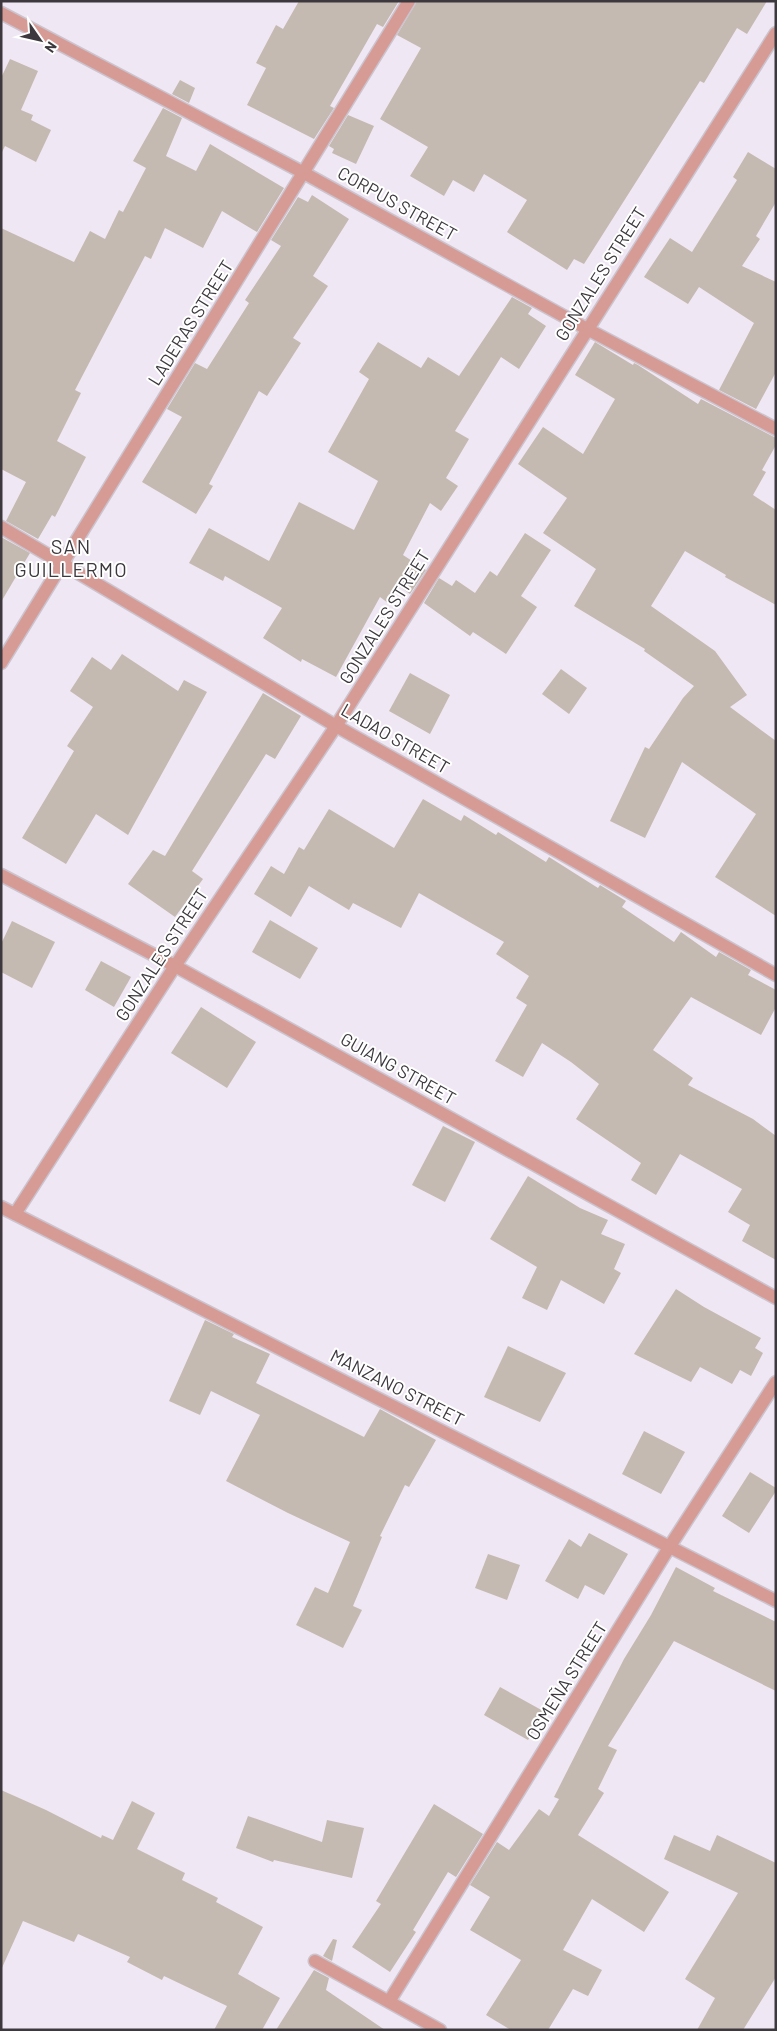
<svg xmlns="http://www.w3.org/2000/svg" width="777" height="2031" font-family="Barlow,sans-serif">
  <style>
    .building { fill: #c5bab1 }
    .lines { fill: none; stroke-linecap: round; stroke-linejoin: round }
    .minor-casing { stroke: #cbc4cf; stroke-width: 15 }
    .tertiary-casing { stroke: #cbc4cf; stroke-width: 15 }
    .minor { stroke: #d79b95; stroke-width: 12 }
    .tertiary { stroke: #d79b95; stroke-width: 12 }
    .labels { text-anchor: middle; stroke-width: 4; stroke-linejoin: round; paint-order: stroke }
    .street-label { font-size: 18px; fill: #3c383d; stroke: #fff }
    .quarter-label { font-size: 20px; letter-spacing: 1px; fill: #3c383d; stroke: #fff }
  </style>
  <rect width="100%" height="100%" fill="#efe7f3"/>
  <g class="building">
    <path d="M 299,1 L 399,1 L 383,27 L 377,24 L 330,106 L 334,108 L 314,139 L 247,105 L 266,68 L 256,63 L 276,25 L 283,29 Z"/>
    <path d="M 417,1 L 767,1 L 747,34 L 737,28 L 704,83 L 700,81 L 584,264 L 574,259 L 567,270 L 507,232 L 527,200 L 484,174 L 474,192 L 453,180 L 444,196 L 410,176 L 428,147 L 380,119 L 421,48 L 397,35 Z"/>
    <path d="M 10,59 L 38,71 L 21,110 L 33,115 L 31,120 L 51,130 L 36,162 L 5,146 L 1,154 L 1,78 Z"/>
    <path d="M 180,80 L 195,88 L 189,103 L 172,94 Z"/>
    <path d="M 163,108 L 182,118 L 166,156 L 196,171 L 210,144 L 284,188 L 257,232 L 222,211 L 203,248 L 165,228 L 151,259 L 145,256 L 75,390 L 81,393 L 57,441 L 86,457 L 55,517 L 52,515 L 38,539 L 6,521 L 26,482 L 1,469 L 1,228 L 74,262 L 90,231 L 105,239 L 119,210 L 123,212 L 146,168 L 133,161 Z"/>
    <path d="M 348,115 L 374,126 L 356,164 L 332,153 L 334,149 L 329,146 Z"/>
    <path d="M 748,152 L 776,169 L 776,202 L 756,236 L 760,239 L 742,266 L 776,282 L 776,372 L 756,409 L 719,390 L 754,323 L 699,287 L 688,304 L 644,277 L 670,238 L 692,252 L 737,180 L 733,177 Z"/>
    <path d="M 312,195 L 349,219 L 313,276 L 328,286 L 293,338 L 301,343 L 267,396 L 259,391 L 209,484 L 213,486 L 196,514 L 142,482 L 182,417 L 167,409 L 195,363 L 207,369 L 249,303 L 245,300 L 281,246 L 271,240 L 298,197 L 308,202 Z"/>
    <path d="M 512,297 L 532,308 L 528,314 L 546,326 L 519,369 L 501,357 L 455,431 L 469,439 L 446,478 L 458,486 L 441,511 L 430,503 L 403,555 L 426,570 L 410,594 L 399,586 L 388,603 L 380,597 L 336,677 L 302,659 L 301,662 L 263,638 L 282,608 L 225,576 L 223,581 L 189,563 L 209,528 L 269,561 L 299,502 L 354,530 L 378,481 L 328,452 L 369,379 L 359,372 L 378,342 L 421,368 L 428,357 L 459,376 Z"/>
    <path d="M 595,342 L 633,365 L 634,363 L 638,365 L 698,404 L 701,399 L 776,438 L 776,445 L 762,470 L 766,472 L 753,495 L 776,510 L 776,605 L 725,577 L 726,575 L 685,551 L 651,606 L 715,651 L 747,695 L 730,707 L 776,741 L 776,916 L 715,877 L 756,814 L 682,762 L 645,838 L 610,821 L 645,747 L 649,749 L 683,698 L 694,686 L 644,651 L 645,649 L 574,606 L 596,569 L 543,533 L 567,498 L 518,464 L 543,427 L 583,454 L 615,399 L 575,375 Z"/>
    <path d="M 525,533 L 551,550 L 521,596 L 537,607 L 506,654 L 473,632 L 470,636 L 424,603 L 439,578 L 452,586 L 456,580 L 475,593 L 490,571 L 497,576 Z"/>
    <path d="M 1,537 L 30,553 L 1,602 Z"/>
    <path d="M 122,654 L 178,691 L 184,680 L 207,692 L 128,835 L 96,814 L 66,864 L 22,838 L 74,751 L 67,746 L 93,707 L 70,691 L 92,657 L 111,670 Z"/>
    <path d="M 561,669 L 587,688 L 569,714 L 542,694 Z"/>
    <path d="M 410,673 L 450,695 L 430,734 L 389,711 Z"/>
    <path d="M 263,693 L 301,716 L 275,759 L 266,754 L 192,871 L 203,879 L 175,917 L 128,884 L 153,850 L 165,856 Z"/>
    <path d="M 423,799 L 461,821 L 464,815 L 496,835 L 498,832 L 546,862 L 549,857 L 598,888 L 600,885 L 626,901 L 622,907 L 674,942 L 681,932 L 716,957 L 719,952 L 751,970 L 748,975 L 776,990 L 776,1007 L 761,1035 L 691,997 L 653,1050 L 693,1078 L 688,1085 L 753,1119 L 776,1136 L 776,1260 L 742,1241 L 750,1225 L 728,1212 L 742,1189 L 680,1154 L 656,1195 L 631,1180 L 641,1163 L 576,1119 L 599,1084 L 571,1062 L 542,1043 L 523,1077 L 495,1061 L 527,1005 L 516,998 L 529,976 L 496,954 L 504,942 L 419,893 L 401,928 L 353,903 L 349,910 L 309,886 L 291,917 L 254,894 L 271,866 L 284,874 L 299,847 L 304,850 L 329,809 L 394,848 Z"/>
    <path d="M 270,920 L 318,948 L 300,979 L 252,952 Z"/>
    <path d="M 12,921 L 55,942 L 32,988 L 1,972 L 1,944 Z"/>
    <path d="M 101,961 L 131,977 L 114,1007 L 85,990 Z"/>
    <path d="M 201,1007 L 256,1042 L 227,1088 L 171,1053 Z"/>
    <path d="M 443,1126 L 475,1142 L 445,1202 L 412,1185 Z"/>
    <path d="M 528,1176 L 580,1208 L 608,1220 L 601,1234 L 625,1244 L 614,1269 L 621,1273 L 604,1304 L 561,1280 L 547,1310 L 522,1298 L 537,1267 L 490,1239 Z"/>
    <path d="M 676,1289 L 704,1307 L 761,1338 L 755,1348 L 763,1353 L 751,1376 L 740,1370 L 732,1384 L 700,1367 L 691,1382 L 634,1354 Z"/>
    <path d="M 205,1320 L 234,1334 L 232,1337 L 270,1354 L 256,1383 L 364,1437 L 380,1409 L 436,1440 L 409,1487 L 405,1485 L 380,1536 L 382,1537 L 353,1606 L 362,1610 L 343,1648 L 296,1625 L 315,1587 L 328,1593 L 350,1542 L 288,1513 L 226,1481 L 260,1415 L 211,1391 L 200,1415 L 169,1401 Z"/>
    <path d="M 508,1346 L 566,1373 L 540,1422 L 484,1397 Z"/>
    <path d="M 644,1431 L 685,1452 L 661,1494 L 622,1474 Z"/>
    <path d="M 750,1472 L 776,1488 L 776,1491 L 749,1533 L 722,1516 Z"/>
    <path d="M 589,1533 L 628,1554 L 604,1595 L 585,1585 L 578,1599 L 545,1581 L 569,1539 L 581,1547 Z"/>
    <path d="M 488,1554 L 520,1565 L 507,1600 L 475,1588 Z"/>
    <path d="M 676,1567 L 715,1588 L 713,1591 L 776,1622 L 776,1691 L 674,1641 L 608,1746 L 617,1750 L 598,1789 L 604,1793 L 578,1835 L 669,1892 L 644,1932 L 592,1899 L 563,1950 L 602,1970 L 588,1996 L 573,1989 L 548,2030 L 511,2030 L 486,2015 L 521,1960 L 470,1930 L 490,1897 L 470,1885 L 497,1842 L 509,1850 L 539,1809 L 549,1816 L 559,1799 L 554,1797 L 624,1659 L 651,1615 Z"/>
    <path d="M 500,1687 L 545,1712 L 528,1740 L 484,1715 Z"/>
    <path d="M 1,1790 L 46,1810 L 101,1838 L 102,1835 L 113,1840 L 132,1801 L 155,1813 L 137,1849 L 185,1873 L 182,1880 L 218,1898 L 216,1902 L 263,1927 L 238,1974 L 280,1998 L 262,2030 L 214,2030 L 227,2006 L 164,1976 L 162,1980 L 127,1962 L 130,1957 L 78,1934 L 74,1942 L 23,1921 L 1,1970 Z"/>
    <path d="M 434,1804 L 483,1834 L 456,1877 L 448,1872 L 413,1930 L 416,1932 L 390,1972 L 352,1947 L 381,1904 L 376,1901 Z"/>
    <path d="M 248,1816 L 322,1842 L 327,1820 L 364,1828 L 352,1878 L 274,1860 L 273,1862 L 236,1848 Z"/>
    <path d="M 674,1835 L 710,1851 L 717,1835 L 776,1863 L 776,1977 L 743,2030 L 697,2030 L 715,1998 L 685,1979 L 738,1893 L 664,1859 Z"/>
    <path d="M 333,1939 L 337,1940 L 332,1961 L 323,1956 Z"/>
    <path d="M 314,1970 L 329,1978 L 326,1990 L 385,2030 L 276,2030 Z"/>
  </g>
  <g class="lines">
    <g class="minor-casing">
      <g id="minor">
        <path d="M 1,13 L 304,173 L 587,329 L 776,429"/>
        <path d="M 1,527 L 336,726 L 776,975"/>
        <path d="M 1,875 L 175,966 L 776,1298"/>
        <path d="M 1,1207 L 776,1601"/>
        <path d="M 15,1214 L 175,966 L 336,726 L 776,33"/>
        <path d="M 315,1961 L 440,2030"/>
        <path d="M 390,2000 L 670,1546 L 776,1382"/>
      </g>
    </g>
    <g class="tertiary-casing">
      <path id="tertiary" d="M 1,663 L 409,1"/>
    </g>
    <use href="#minor" class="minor"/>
    <use href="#tertiary" class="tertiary"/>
  </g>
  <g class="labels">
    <g class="street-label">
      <text transform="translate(397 204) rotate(29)" y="6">CORPUS STREET</text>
      <text transform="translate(601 274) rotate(-58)" y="6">GONZALES STREET</text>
      <text transform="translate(191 323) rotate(-58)" y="6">LADERAS STREET</text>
      <text transform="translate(385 617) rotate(-58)" y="6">GONZALES STREET</text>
      <text transform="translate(395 739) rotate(30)" y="6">LADAO STREET</text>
      <text transform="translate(162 955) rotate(-57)" y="6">GONZALES STREET</text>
      <text transform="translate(398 1069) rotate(29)" y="6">GUIANG STREET</text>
      <text transform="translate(397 1388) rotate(27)" y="6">MANZANO STREET</text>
      <text transform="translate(567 1681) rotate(-58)" y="6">OSMEÑA STREET</text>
    </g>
    <g class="quarter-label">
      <text x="71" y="554">SAN<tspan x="71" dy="23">GUILLERMO</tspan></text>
    </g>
  </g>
  <rect width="777" height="2031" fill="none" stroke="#3c383d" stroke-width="5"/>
  <g transform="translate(40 40) rotate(124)" stroke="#ffffff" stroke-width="4" paint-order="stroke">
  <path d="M0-4L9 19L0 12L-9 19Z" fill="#3c383d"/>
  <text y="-8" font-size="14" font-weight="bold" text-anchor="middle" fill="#3c383d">N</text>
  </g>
</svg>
